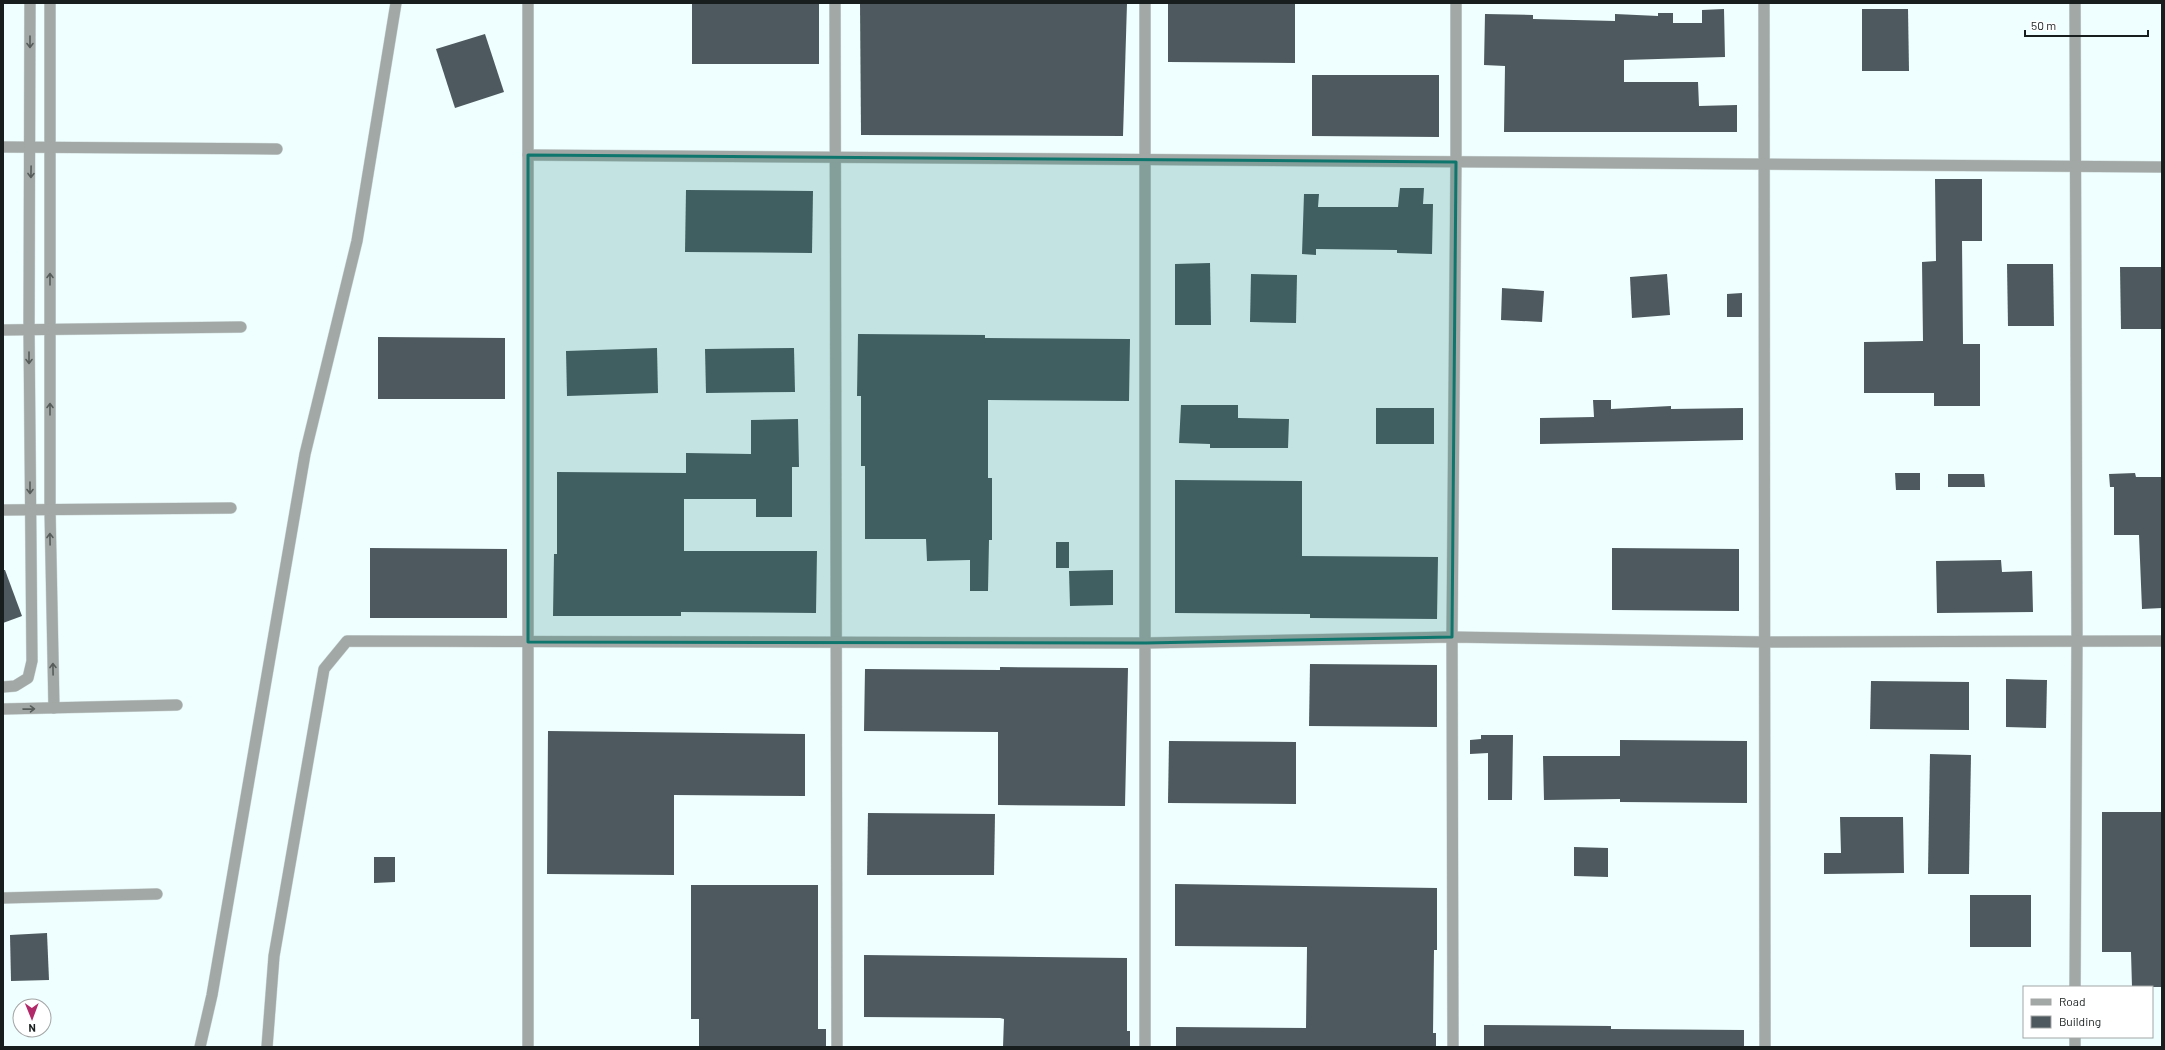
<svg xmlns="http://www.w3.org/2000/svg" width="2165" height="1050" font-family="Barlow,sans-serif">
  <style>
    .building { fill: #4d595e }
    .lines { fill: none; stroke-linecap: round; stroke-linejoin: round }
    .minor-casing { stroke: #cddada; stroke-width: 12 }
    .tertiary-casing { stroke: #cddada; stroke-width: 12 }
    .minor { stroke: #a2a8a5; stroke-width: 11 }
    .tertiary { stroke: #a2a8a5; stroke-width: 11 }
    .oneway { stroke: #565c5a }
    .marked { fill: #0f766e; fill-opacity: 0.2; stroke: #0f766e; stroke-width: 3; stroke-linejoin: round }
  </style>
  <rect width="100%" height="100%" fill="#effefe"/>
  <g class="building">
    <rect x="692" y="3" width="127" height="61"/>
    <path d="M 860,3 L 1127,3 L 1123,136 L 861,135 Z"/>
    <path d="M 1168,3 L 1295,3 L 1295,63 L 1168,62 Z"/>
    <path d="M 1724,9 L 1725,57 L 1624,60 L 1624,82 L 1698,82 L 1699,106 L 1737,105 L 1737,132 L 1504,132 L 1505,66 L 1484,65 L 1485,14 L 1533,15 L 1533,19 L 1615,21 L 1615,14 L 1658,16 L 1658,13 L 1673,13 L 1673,23 L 1702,23 L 1702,10 Z"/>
    <path d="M 1862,9 L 1908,9 L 1909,71 L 1862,71 Z"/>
    <path d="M 485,34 L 504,92 L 455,108 L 436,49 Z"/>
    <path d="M 1312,75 L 1439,75 L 1439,137 L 1312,136 Z"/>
    <path d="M 1935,179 L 1982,179 L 1982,241 L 1962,241 L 1963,344 L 1980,344 L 1980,406 L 1934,406 L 1934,393 L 1864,393 L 1864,342 L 1923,341 L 1922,262 L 1936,261 Z"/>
    <path d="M 1400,188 L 1424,188 L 1423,204 L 1433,204 L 1432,254 L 1397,253 L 1397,250 L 1316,249 L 1316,255 L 1302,254 L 1304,194 L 1319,194 L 1318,207 L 1398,207 Z"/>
    <path d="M 686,190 L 813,191 L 812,253 L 685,252 Z"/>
    <path d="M 1210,263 L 1211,325 L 1175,325 L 1175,264 Z"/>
    <path d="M 2007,264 L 2053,264 L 2054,326 L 2008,326 Z"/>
    <path d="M 2120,267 L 2162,267 L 2162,329 L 2121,329 Z"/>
    <path d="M 1251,274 L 1297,275 L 1296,323 L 1250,322 Z"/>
    <path d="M 1667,274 L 1670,315 L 1632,318 L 1630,277 Z"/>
    <path d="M 1502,288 L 1544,291 L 1542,322 L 1501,320 Z"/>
    <path d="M 1742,293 L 1742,317 L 1727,317 L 1727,294 Z"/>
    <path d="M 858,334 L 985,335 L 985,338 L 1130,339 L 1129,401 L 988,400 L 988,478 L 992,478 L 992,540 L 989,540 L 988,591 L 970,591 L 970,560 L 927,561 L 926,539 L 865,539 L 865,466 L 861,466 L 861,396 L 857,396 Z"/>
    <path d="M 378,337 L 505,338 L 505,399 L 378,399 Z"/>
    <path d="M 657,348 L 658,393 L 567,396 L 566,351 Z"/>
    <path d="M 794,348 L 795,392 L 706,393 L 705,349 Z"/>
    <path d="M 1593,400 L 1611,400 L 1611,409 L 1671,406 L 1671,409 L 1743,408 L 1743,440 L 1540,444 L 1540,418 L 1594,417 Z"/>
    <path d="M 1181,405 L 1238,405 L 1238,418 L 1289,419 L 1288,448 L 1210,448 L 1210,444 L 1179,443 Z"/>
    <rect x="1376" y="408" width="58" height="36"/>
    <path d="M 798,419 L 799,467 L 792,467 L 792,517 L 756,517 L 756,499 L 684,499 L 684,551 L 817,551 L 816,613 L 681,612 L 681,616 L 553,616 L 554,554 L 557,554 L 557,472 L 686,473 L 686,453 L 751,454 L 751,420 Z"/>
    <path d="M 1895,473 L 1920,473 L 1920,490 L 1896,490 Z"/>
    <path d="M 2135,473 L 2136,477 L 2162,477 L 2162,608 L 2142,609 L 2139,535 L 2114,535 L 2114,487 L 2110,487 L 2109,474 Z"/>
    <path d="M 1948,474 L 1984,474 L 1985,487 L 1948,487 Z"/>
    <path d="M 1175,480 L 1302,481 L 1302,556 L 1438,557 L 1437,619 L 1310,618 L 1310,614 L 1175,613 Z"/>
    <rect x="1056" y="542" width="13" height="26"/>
    <path d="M 370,548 L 507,549 L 507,618 L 370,618 Z"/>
    <path d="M 1612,548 L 1739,549 L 1739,611 L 1612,610 Z"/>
    <path d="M 2001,560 L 2002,572 L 2032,571 L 2033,612 L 1937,613 L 1936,561 Z"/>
    <path d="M 3,570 L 5,570 L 22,616 L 3,623 Z"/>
    <path d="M 1113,570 L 1113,605 L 1070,606 L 1069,571 Z"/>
    <path d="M 1310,664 L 1437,665 L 1437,727 L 1309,726 Z"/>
    <path d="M 1000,667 L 1128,668 L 1125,806 L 998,805 L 998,732 L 864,731 L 865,669 L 1000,670 Z"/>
    <path d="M 2006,679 L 2047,680 L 2046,728 L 2006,727 Z"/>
    <path d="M 1871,681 L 1969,682 L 1969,730 L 1870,729 Z"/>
    <path d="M 548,731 L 805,734 L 805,796 L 674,795 L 674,875 L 547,874 Z"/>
    <path d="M 1481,735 L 1513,735 L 1512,800 L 1488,800 L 1488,753 L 1470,754 L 1470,740 L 1481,739 Z"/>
    <path d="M 1620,740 L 1747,741 L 1747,803 L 1620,802 L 1620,799 L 1544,800 L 1543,756 L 1620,756 Z"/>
    <path d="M 1169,741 L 1296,742 L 1296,804 L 1168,803 Z"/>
    <path d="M 1930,754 L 1971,755 L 1969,874 L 1928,874 Z"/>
    <path d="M 2102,812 L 2162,812 L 2162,987 L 2132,987 L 2131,952 L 2102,952 Z"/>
    <path d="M 868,813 L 995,814 L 994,875 L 867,875 Z"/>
    <path d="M 1840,817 L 1903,817 L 1904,873 L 1824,874 L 1824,853 L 1841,853 Z"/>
    <path d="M 1574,847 L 1608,848 L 1608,877 L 1574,876 Z"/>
    <path d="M 374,857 L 395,857 L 395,882 L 374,883 Z"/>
    <path d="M 1175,884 L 1437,888 L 1437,950 L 1434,950 L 1433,1033 L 1436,1033 L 1436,1047 L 1176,1047 L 1176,1027 L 1306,1028 L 1307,947 L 1175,946 Z"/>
    <path d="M 691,885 L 818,885 L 818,1029 L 826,1029 L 826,1047 L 699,1047 L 699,1019 L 691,1019 Z"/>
    <rect x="1970" y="895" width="61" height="52"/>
    <path d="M 47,933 L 49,980 L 11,981 L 10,935 Z"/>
    <path d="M 864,955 L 1127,958 L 1127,1031 L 1130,1031 L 1130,1047 L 1003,1047 L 1004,1019 L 1000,1018 L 864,1017 Z"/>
    <path d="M 1484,1025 L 1611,1026 L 1611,1029 L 1744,1030 L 1744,1047 L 1484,1047 Z"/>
  </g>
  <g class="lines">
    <g class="minor-casing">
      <g id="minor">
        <path d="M 50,3 L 50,510 L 54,708"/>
        <path d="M 528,3 L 528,1047"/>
        <path d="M 835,3 L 837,1047"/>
        <path d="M 1145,3 L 1145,1047"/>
        <path d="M 1764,3 L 1765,1047"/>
        <path d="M 2075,3 L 2077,641 L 2075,987"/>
        <path d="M 3,147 L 277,149"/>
        <path d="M 528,155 L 2162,167"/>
        <path d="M 3,330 L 241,327"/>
        <path d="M 3,510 L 231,508"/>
        <path d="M 3,687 L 15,686 L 28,678 L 32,661 L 29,330 L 30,3"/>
        <path d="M 3,709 L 177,705"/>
        <path d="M 3,898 L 157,894"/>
        <path d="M 267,1047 L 274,956 L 324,669 L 347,641 L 1146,643 L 1452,637 L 1766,642 L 2162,641"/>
        <path d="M 1453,1047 L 1452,637 L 1456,162 L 1456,3"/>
        <path d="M 2075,1047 L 2075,1037"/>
      </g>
    </g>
    <g class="tertiary-casing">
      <path id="tertiary" d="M 200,1047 L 212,995 L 305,454 L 357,241 L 396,3"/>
    </g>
    <use href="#minor" class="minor"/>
    <use href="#tertiary" class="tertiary"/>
  </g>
  <defs><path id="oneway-shaft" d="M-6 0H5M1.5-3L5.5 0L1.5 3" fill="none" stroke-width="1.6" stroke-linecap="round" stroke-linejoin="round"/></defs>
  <g class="oneway">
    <use href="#oneway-shaft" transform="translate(30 42) rotate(90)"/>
    <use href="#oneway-shaft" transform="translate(31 172) rotate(91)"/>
    <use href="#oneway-shaft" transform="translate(50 279) rotate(-90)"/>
    <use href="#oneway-shaft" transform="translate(29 358) rotate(90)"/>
    <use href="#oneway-shaft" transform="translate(50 409) rotate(-90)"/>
    <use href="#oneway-shaft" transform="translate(30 488) rotate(90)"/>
    <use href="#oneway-shaft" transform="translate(50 539) rotate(-91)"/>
    <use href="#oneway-shaft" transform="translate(53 669) rotate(-91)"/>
    <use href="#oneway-shaft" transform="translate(29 709) rotate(-1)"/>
  </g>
  <path class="marked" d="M 528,155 L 1456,162 L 1452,637 L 1146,643 L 528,642 Z"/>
  <rect width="2165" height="1050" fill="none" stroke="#181d1d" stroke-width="8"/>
  <rect x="2023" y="986" width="130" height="52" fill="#ffffff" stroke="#a3a5a5"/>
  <rect x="2031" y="999" width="20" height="6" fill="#a2a8a5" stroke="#a3a5a5"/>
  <text x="2059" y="1006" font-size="12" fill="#181d1d">Road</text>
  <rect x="2031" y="1016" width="20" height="12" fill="#4d595e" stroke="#a3a5a5"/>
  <text x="2059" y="1026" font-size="12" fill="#181d1d">Building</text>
  <g transform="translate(32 1018) rotate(179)"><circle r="19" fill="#ffffff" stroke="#a3a5a5"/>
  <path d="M0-3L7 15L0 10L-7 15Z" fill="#b22969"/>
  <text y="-6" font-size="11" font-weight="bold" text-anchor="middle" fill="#181d1d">N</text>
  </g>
  <path d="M2025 30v6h123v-6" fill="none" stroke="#181d1d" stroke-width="2"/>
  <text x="2031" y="30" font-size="12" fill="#181d1d" stroke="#ffffff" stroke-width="3" paint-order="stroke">50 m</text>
</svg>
